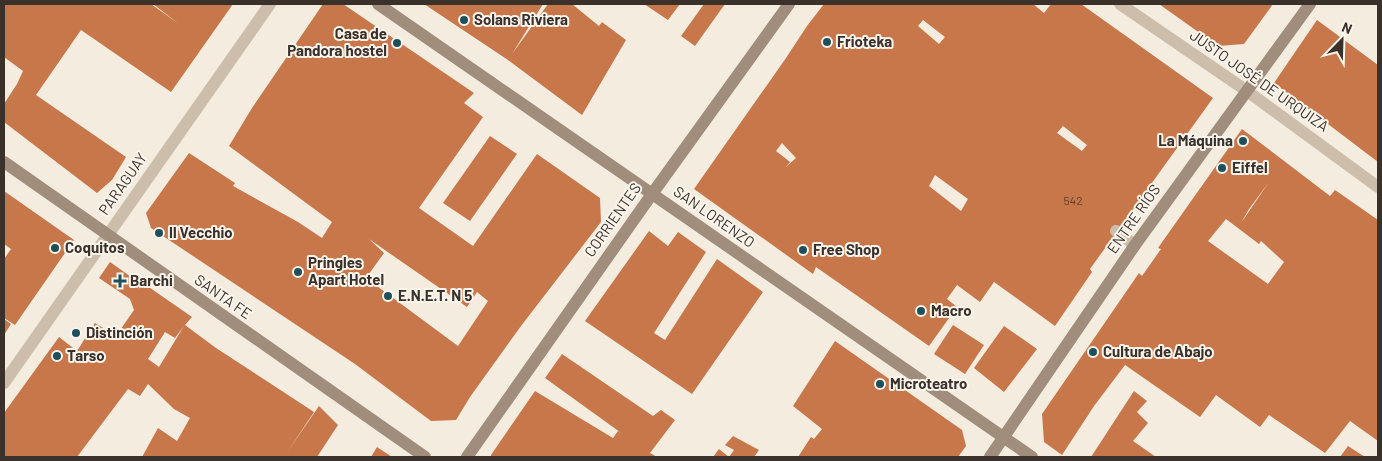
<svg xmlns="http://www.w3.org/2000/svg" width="1382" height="461" font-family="Barlow,sans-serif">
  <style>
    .building { fill: #c77749; fill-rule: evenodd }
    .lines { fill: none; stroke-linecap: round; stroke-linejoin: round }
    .service { stroke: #ccbeaa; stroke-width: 12 }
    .minor { stroke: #ccbeaa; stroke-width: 12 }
    .secondary { stroke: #a08d7b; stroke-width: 12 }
    .poi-dot { fill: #1e505c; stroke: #faf5ec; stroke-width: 2 }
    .labels { text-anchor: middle; stroke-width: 4; stroke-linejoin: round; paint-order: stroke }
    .number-label { font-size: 12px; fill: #5c4232 }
    .poi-label { font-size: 15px; font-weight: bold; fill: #39312a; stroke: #faf5ec; text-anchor: start }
    .street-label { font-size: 15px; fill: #39312a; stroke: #faf5ec }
  </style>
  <rect width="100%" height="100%" fill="#f3ecdf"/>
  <g class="building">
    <path d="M 4,4 L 151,4 L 179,24 L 153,4 L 233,4 L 171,92 L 81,30 L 36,95 L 126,157 L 112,180 L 97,193 L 4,122 L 4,104 L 17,84 L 23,71 L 4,57 Z"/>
    <path d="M 323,4 L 343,4 L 474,93 L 464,103 L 483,117 L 419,208 L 473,246 L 537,154 L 600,198 L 601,222 L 521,326 L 470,397 L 456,420 L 431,421 L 355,364 L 151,228 L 146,213 L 189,153 L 235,183 L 233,186 L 298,222 L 322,238 L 332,222 L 229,146 L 252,108 ZM 369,239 L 467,307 L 477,292 L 488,301 L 458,346 L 366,278 L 384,253 Z"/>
    <path d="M 424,4 L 543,4 L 512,54 L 548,4 L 572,4 L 599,26 L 602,22 L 626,40 L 582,115 L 508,60 Z"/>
    <path d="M 644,4 L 680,4 L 668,20 Z"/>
    <path d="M 704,4 L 725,4 L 695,46 L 681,36 Z"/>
    <path d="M 824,4 L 1033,4 L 1044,13 L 1051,4 L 1081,4 L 1213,98 L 1090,269 L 1092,272 L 1055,326 L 994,282 L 980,302 L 957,285 L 947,299 L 957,307 L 929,346 L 816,267 L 813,274 L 694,189 L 786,58 L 807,26 ZM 923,20 L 945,37 L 939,44 L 918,26 ZM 1063,126 L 1087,145 L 1082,151 L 1057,133 ZM 782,143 L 796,158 L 786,167 L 790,162 L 776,151 ZM 935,175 L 968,199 L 961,211 L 929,186 Z"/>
    <path d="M 1159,4 L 1273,4 L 1244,44 L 1218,46 Z"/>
    <path d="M 1317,20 L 1378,65 L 1378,162 L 1274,83 Z"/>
    <path d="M 1242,129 L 1330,196 L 1335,190 L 1378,220 L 1378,441 L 1350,421 L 1325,453 L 1269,415 L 1260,427 L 1216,395 L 1200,417 L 1125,365 L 1094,406 L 1062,455 L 1044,442 L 1042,414 L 1139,273 L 1142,276 L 1161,249 L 1158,248 ZM 1269,182 L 1241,223 L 1249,209 ZM 1226,219 L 1259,244 L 1261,241 L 1284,262 L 1268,284 L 1208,241 Z"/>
    <path d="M 490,136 L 517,154 L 470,221 L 443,203 Z"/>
    <path d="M 4,191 L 74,240 L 15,325 L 4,318 L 4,259 L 11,249 L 4,244 Z"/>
    <path d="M 649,231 L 668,246 L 678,232 L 706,252 L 654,333 L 665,340 L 717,259 L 763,292 L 692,394 L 585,321 Z"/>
    <path d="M 110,262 L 141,284 L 138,290 L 143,283 L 192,317 L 185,325 L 216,348 L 314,412 L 286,454 L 319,406 L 338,425 L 317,457 L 142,457 L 158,428 L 177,441 L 190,418 L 174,409 L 148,384 L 140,396 L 128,389 L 77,457 L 4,457 L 4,413 L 59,337 L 77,351 L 95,323 L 116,336 L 134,310 L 130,299 L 99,278 ZM 184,326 L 159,367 L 148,359 L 165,332 L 175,338 Z"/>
    <path d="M 4,319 L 11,324 L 4,335 Z"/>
    <path d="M 953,325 L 984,345 L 965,374 L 934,354 Z"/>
    <path d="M 1004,326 L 1037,349 L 1004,392 L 974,368 Z"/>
    <path d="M 835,341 L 962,430 L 966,446 L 958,457 L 798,457 L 811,437 L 814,439 L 822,429 L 793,406 Z"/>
    <path d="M 562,354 L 653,416 L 661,410 L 675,420 L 650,453 L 657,457 L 491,457 L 491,455 L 535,391 L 613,438 L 618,431 L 624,435 L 545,378 Z"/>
    <path d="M 1134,391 L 1147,401 L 1137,412 L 1148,423 L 1133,441 L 1156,457 L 1091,457 Z"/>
    <path d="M 733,436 L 759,450 L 754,457 L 729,457 L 734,450 L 725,445 Z"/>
    <path d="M 1348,446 L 1365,457 L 1340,457 Z"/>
    <path d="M 377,447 L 392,457 L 371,457 Z"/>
    <path d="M 719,449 L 729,457 L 713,457 Z"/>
  </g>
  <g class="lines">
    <path class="service" d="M 1116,231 L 1135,245"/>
    <g class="minor">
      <path d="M 1120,4 L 1247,91 L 1378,187"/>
      <path d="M 4,383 L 270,4"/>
    </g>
    <g class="secondary">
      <path d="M 378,4 L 1032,457"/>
      <path d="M 4,162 L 425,457"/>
      <path d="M 467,457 L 652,194 L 789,4"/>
      <path d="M 990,457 L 1135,245 L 1310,4"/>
    </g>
  </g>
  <g class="poi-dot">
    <circle cx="464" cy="20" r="5"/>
    <circle cx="827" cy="42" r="5"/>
    <circle cx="397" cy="43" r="5"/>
    <circle cx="1243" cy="141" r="5"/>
    <circle cx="1222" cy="168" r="5"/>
    <circle cx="159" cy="233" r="5"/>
    <circle cx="55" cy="248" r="5"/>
    <circle cx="803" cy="250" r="5"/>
    <circle cx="298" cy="272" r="5"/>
    <path d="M117.5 273.5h5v5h5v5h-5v5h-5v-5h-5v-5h5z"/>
    <circle cx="388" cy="296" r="5"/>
    <circle cx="921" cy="311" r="5"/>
    <circle cx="76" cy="333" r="5"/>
    <circle cx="1093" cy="352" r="5"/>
    <circle cx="57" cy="356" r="5"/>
    <circle cx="880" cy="384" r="5"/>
  </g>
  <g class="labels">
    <g class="number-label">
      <text x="1073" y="205">542</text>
    </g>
    <g class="poi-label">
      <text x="474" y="25">Solans Riviera</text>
      <text x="387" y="39" text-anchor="end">Casa de<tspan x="387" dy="17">Pandora hostel</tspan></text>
      <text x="837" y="47">Frioteka</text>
      <text x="1233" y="146" text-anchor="end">La Máquina</text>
      <text x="1232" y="173">Eiffel</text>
      <text x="169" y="238">Il Vecchio</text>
      <text x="65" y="253">Coquitos</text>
      <text x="813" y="255">Free Shop</text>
      <text x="308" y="268">Pringles<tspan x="308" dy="17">Apart Hotel</tspan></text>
      <text x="130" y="286">Barchi</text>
      <text x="398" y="301">E.N.E.T. N 5</text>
      <text x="931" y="316">Macro</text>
      <text x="86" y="338">Distinción</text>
      <text x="1103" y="357">Cultura de Abajo</text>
      <text x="67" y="361">Tarso</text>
      <text x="890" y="389">Microteatro</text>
    </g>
    <g class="street-label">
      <text transform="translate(1259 81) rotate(35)" y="5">JUSTO JOSÉ DE URQUIZA</text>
      <text transform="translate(123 184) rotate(-55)" y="5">PARAGUAY</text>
      <text transform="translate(714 217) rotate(35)" y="5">SAN LORENZO</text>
      <text transform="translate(1134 219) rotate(-55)" y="5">ENTRE RÍOS</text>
      <text transform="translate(613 220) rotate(-55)" y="5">CORRIENTES</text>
      <text transform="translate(223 297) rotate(35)" y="5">SANTA FE</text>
    </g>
  </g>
  <rect width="1382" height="461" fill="none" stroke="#39312a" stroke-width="10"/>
  <g transform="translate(1342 40) rotate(23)" stroke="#faf5ec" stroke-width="4" paint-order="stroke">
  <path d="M0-4L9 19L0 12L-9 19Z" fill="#39312a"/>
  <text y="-8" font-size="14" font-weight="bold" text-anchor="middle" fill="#39312a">N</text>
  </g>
</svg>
